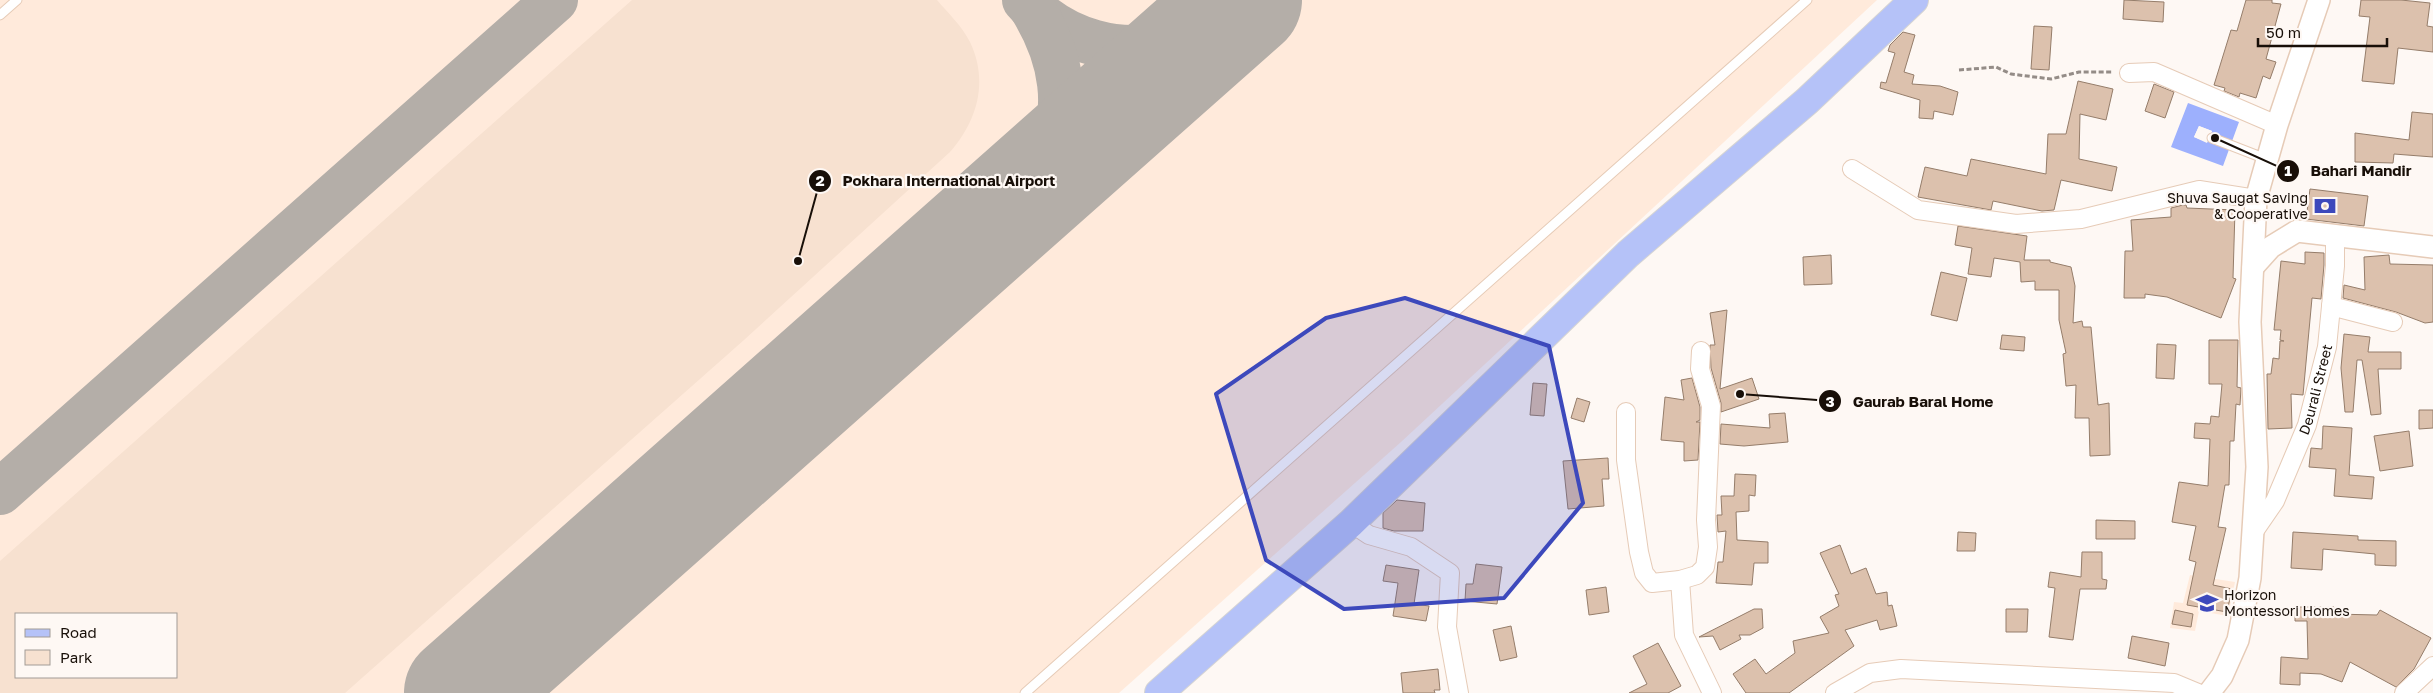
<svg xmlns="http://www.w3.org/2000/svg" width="2433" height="693" font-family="'Golos Text',sans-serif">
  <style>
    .built { fill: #ffeadb; fill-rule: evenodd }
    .green { fill: #f7e1d0; fill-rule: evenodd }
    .water { fill: #9db0fd; fill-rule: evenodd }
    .pier { fill: #fef8f4 }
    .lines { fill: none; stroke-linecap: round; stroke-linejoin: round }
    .taxiway { stroke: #b4aea8; stroke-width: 46 }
    .runway { stroke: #b4aea8; stroke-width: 116 }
    .building { fill: #dcc1ad; stroke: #957d6a }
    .service-casing { stroke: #e6cbb7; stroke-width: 11 }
    .minor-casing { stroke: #e6cbb7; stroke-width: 20 }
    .tertiary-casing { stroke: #e6cbb7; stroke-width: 24 }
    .primary-casing { stroke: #d5d4d3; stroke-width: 30 }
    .path { stroke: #948c87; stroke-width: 3; stroke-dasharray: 5 2.5; stroke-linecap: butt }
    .service { stroke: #fff; stroke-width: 9 }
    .minor { stroke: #fff; stroke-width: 18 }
    .tertiary { stroke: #fff; stroke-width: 21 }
    .primary { stroke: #b5c2f8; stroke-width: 28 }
    .marked { fill: #3d49bc; fill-opacity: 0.2; stroke: #3d49bc; stroke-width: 4; stroke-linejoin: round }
    .labels { text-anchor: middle; stroke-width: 4.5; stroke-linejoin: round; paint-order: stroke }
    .poi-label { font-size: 14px; fill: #180f08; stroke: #fef8f4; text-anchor: end }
    .street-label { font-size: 14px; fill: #180f08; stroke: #fef8f4 }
    .leader { fill: none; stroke: #180f08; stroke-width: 2 }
    .callout-dot { fill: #180f08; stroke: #fef8f4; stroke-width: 2 }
    .mark-label { font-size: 15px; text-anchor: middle; font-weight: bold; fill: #fff }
    .callout-label { font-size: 15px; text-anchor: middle; font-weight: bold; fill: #180f08; stroke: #fef8f4; stroke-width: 4.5; stroke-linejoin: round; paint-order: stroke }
  </style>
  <rect width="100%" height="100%" fill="#fef8f4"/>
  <g class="built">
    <path d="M 0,0 L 1877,0 L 1401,442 L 1119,693 L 0,693 ZM 16,614 L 176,614 L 176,677 L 16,677 Z"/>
    <path d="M 2190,575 L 2235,582 L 2228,616 L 2199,611 L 2195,631 L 2170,628 L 2174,602 L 2183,603 Z"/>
  </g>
  <path class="green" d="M 632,0 L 937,0 C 948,13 962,26 970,42 C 989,82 977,121 950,152 L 744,340 L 345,693 L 0,693 L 0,561 ZM 16,614 L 176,614 L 176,677 L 16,677 Z"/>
  <path class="water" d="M 2188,103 L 2239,122 L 2223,166 L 2171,147 ZM 2199,126 L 2212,131 L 2207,142 L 2194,137 Z"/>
  <path class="pier" d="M 2199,126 L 2212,131 L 2207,143 L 2194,137 Z"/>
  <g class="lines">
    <g class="taxiway">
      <path d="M 1025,0 C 1061,41 1123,59 1175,41 C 1192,35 1208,26 1224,18"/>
      <path d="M 1015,203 C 1025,190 1036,177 1044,163 C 1074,112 1061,55 1032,8"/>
      <path d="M 0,492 L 555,0"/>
    </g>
    <path class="runway" d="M 462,693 L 1244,0"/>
  </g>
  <g class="building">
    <path d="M 2124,0 L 2164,2 L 2163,22 L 2123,19 Z"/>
    <path d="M 2246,0 L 2272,0 L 2272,3 L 2281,4 L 2266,59 L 2276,62 L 2270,79 L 2263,76 L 2256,98 L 2240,93 L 2239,97 L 2224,91 L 2225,88 L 2214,85 L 2231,30 L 2237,31 Z"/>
    <path d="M 2361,0 L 2401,0 L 2430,3 L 2427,26 L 2433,27 L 2433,52 L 2398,48 L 2394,84 L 2362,81 L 2370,17 L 2359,16 Z"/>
    <path d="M 2034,26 L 2052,27 L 2049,70 L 2031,69 Z"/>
    <path d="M 1903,32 L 1915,35 L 1904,72 L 1914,75 L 1912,84 L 1940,86 L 1958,92 L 1953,115 L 1934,111 L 1933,119 L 1919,118 L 1920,100 L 1880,88 L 1881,82 L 1886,83 L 1895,53 L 1888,51 L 1890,45 Z"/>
    <path d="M 2078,81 L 2113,89 L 2106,120 L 2080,114 L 2079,159 L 2117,167 L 2112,191 L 2061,180 L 2054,210 L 2042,211 L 1993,201 L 1991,210 L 1918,197 L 1925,167 L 1967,176 L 1971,159 L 2046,174 L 2048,134 L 2066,134 Z"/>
    <path d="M 2154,84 L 2174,92 L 2165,118 L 2145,111 Z"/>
    <path d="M 2412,112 L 2433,114 L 2433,157 L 2394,154 L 2393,163 L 2355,162 L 2355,133 L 2409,140 Z"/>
    <path d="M 2310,189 L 2368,196 L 2364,226 L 2306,219 Z"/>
    <path d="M 2183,205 L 2186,205 L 2187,208 L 2235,210 L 2233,278 L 2236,279 L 2221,318 L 2167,297 L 2145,294 L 2145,298 L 2124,298 L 2125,251 L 2133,251 L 2131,220 L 2171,217 L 2171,208 Z"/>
    <path d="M 1958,226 L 2027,236 L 2024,260 L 2050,260 L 2050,262 L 2071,267 L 2075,286 L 2073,323 L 2082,321 L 2083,327 L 2091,327 L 2098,405 L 2109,403 L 2110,455 L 2090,456 L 2089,418 L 2075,418 L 2076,385 L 2066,386 L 2063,354 L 2066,353 L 2059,320 L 2059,290 L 2035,290 L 2035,281 L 2021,282 L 2020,262 L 1994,258 L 1991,277 L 1968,274 L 1972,248 L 1955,245 Z"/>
    <path d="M 2305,252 L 2324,253 L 2324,265 L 2321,299 L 2312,298 L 2303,395 L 2291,394 L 2292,428 L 2268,429 L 2267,374 L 2271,374 L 2273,358 L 2279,359 L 2280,341 L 2284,341 L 2280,340 L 2281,330 L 2274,330 L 2281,261 L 2305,264 Z"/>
    <path d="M 1831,255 L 1832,284 L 1804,285 L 1803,257 Z"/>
    <path d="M 2389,255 L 2390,264 L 2433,265 L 2433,322 L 2425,323 L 2396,312 L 2343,298 L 2344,285 L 2365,290 L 2364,257 Z"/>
    <path d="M 1941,272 L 1967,278 L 1957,321 L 1931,315 Z"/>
    <path d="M 1727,310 L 1720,389 L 1752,378 L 1759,399 L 1721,412 L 1721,403 L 1711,368 L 1710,345 L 1715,345 L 1710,313 Z"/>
    <path d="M 2344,334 L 2370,337 L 2368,352 L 2401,352 L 2401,369 L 2378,369 L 2381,414 L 2371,415 L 2362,360 L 2357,360 L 2353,412 L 2345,412 L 2341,368 Z"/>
    <path d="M 2002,335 L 2025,337 L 2024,351 L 2000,349 Z"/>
    <path d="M 2209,340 L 2238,340 L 2237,387 L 2241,388 L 2240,405 L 2236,404 L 2234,441 L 2230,441 L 2229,485 L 2225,485 L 2218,527 L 2226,528 L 2213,585 L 2232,589 L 2227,612 L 2187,605 L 2196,562 L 2189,560 L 2196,526 L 2172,522 L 2179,482 L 2208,486 L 2210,439 L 2194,438 L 2195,423 L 2210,424 L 2211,416 L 2219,417 L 2222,384 L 2209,384 Z"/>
    <path d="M 2157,344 L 2176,345 L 2174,379 L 2156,378 Z"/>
    <path d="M 1692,378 L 1700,407 L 1700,420 L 1696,422 L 1700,422 L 1698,460 L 1684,461 L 1684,442 L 1661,440 L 1665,397 L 1684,400 L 1681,380 Z"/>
    <path d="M 1533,383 L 1547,384 L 1544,416 L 1530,415 Z"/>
    <path d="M 1577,398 L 1590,402 L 1584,422 L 1571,418 Z"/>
    <path d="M 2419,410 L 2433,410 L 2433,428 L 2419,429 Z"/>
    <path d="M 1785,413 L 1788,442 L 1744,446 L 1720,444 L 1721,424 L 1770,428 L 1769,414 Z"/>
    <path d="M 2323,426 L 2352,428 L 2349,475 L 2374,477 L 2372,499 L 2334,496 L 2336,469 L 2309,467 L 2311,448 L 2322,449 Z"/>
    <path d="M 2409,431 L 2413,466 L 2380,471 L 2374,436 Z"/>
    <path d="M 1608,458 L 1609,479 L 1602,479 L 1604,506 L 1568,509 L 1563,461 Z"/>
    <path d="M 1735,474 L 1756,475 L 1755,496 L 1749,495 L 1749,511 L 1736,512 L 1737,540 L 1768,542 L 1768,563 L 1754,563 L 1752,585 L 1716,583 L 1718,562 L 1723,562 L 1726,531 L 1718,532 L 1717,515 L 1722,515 L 1721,496 L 1734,496 Z"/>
    <path d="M 1397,500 L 1425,503 L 1423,531 L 1394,531 L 1383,528 L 1383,513 Z"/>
    <path d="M 2096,520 L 2135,521 L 2135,539 L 2096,539 Z"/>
    <path d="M 1958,532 L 1976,533 L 1975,551 L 1957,551 Z"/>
    <path d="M 2293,532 L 2358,536 L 2358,540 L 2396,541 L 2396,566 L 2375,565 L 2375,554 L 2323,549 L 2322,570 L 2291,568 Z"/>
    <path d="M 1840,545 L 1851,574 L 1866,568 L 1876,594 L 1887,592 L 1888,606 L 1892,605 L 1897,626 L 1880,630 L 1877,620 L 1845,630 L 1854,646 L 1789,693 L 1746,693 L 1733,674 L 1755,659 L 1766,674 L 1795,653 L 1793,641 L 1829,633 L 1820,617 L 1839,606 L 1835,595 L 1839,594 L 1820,553 Z"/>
    <path d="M 2082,552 L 2102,552 L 2102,579 L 2107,580 L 2106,589 L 2080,589 L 2073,640 L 2049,637 L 2055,588 L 2048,587 L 2050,572 L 2081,577 Z"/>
    <path d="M 1476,564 L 1502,567 L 1497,604 L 1465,601 L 1466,584 L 1473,584 Z"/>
    <path d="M 1386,565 L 1419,570 L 1414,604 L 1429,606 L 1426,621 L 1393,616 L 1398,583 L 1383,581 Z"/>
    <path d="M 1606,587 L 1609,612 L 1589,615 L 1586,590 Z"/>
    <path d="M 2295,607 L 2334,607 L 2334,614 L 2377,615 L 2380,610 L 2431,638 L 2414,669 L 2396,687 L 2350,662 L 2342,682 L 2321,674 L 2300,673 L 2300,685 L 2280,684 L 2281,657 L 2308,659 L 2307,621 L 2295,621 Z"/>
    <path d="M 1754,609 L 1762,609 L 1763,628 L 1750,635 L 1739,635 L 1741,639 L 1720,650 L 1713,636 L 1699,637 Z"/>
    <path d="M 2006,609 L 2028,609 L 2027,632 L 2006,632 Z"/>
    <path d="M 2175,610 L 2193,614 L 2191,627 L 2172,624 Z"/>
    <path d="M 1511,626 L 1517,657 L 1500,661 L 1493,630 Z"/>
    <path d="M 2132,636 L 2169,643 L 2165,666 L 2128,658 Z"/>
    <path d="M 1658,643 L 1681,686 L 1668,693 L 1629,693 L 1647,684 L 1633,656 Z"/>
    <path d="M 1438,669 L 1440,690 L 1434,690 L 1435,693 L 1403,693 L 1401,673 Z"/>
  </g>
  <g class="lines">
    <g class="service-casing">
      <g id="service">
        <path d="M 0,15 L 17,0"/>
        <path d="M 2212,138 L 2266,159"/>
        <path d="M 1025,693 L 1807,0"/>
      </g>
    </g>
    <g class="minor-casing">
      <g id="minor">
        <path d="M 2129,73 L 2154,72 L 2277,125"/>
        <path d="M 1852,169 L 1918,210 L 2016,224 L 2081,219 L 2199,190 L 2256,199"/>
        <path d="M 2331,306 L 2393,322"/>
        <path d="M 1626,412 L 1626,460 L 1639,552 L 1644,573 L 1652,583 L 1680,580 L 1697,575 L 1705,567 L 1708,547 L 1706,520 L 1711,406 L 1700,369 L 1701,351"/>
        <path d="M 1351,523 L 1369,535 L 1411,547 L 1450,573 L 1447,627 L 1459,693"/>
        <path id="s1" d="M 2253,533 L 2275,501 L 2307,425 L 2327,347 L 2335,266 L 2335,235"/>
        <path d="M 1680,580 L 1684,635 L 1712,693"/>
        <path d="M 1835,693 L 1870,673 L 1901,669 L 2174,683 L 2198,693"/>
        <path d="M 2404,693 L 2433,666"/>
      </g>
    </g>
    <g class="tertiary-casing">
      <g id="tertiary">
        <path d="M 2253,267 L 2271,247 L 2297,231 L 2433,247"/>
        <path d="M 2209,693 L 2222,676 L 2238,640 L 2250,578 L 2257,467 L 2250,322 L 2256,199 L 2277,125 L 2319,0"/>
      </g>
    </g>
    <g class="primary-casing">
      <path id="primary" d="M 1159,693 L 1351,523 L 1628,254 L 1807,101 L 1914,0"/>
    </g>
    <path class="path" d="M 1959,70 L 1996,67 L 2011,74 L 2051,79 L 2079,72 L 2113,72"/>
    <use href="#service" class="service"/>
    <use href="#minor" class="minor"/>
    <use href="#tertiary" class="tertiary"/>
    <use href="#primary" class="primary"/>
  </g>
  <path class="marked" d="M 1405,298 L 1549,346 L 1583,503 L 1504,598 L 1344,609 L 1266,560 L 1216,394 L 1326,318 Z"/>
  <defs>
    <g id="bank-bare" transform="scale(1.725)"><path d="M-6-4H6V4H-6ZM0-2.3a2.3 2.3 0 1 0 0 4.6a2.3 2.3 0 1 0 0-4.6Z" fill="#3d49bc" stroke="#fef8f4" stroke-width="2.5" paint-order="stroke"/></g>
    <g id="school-bare" transform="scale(1.725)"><path d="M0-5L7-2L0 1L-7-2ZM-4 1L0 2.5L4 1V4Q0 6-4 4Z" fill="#3d49bc" stroke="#fef8f4" stroke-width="2.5" paint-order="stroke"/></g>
  </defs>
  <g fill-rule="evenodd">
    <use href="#bank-bare" x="2325" y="206"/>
    <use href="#school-bare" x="2207" y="603"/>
  </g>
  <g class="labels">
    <g class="poi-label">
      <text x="2308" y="203">Shuva Saugat Saving<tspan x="2308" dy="16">&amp; Cooperative</tspan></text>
      <text x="2224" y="600" text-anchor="start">Horizon<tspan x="2224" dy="16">Montessori Homes</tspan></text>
    </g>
    <g class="street-label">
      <text dy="5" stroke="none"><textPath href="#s1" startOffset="158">Deurali Street</textPath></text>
    </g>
  </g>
  <path class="leader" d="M2215 138L2288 171M798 261L820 181M1740 394L1830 401"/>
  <g class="callout-dot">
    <circle cx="2215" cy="138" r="5"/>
    <circle cx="798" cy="261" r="5"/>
    <circle cx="1740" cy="394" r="5"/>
    <circle cx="2288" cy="171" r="12"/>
    <circle cx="820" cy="181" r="12"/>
    <circle cx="1830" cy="401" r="12"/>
  </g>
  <g class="mark-label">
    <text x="2288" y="176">1</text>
    <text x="820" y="186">2</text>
    <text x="1830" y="407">3</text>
  </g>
  <g class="callout-label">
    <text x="2361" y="176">Bahari Mandir</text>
    <text x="949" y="186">Pokhara International Airport</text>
    <text x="1923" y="407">Gaurab Baral Home</text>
  </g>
  <rect x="15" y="613" width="162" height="65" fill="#fef8f4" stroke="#a29b96"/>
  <rect x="25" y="629" width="25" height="8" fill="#b5c2f8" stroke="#a29b96"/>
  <text x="60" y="638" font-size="15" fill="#180f08">Road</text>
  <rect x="25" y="650" width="25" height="15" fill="#f7e1d0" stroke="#a29b96"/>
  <text x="60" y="663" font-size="15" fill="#180f08">Park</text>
  <path d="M2258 38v8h129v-8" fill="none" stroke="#180f08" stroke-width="2.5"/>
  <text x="2266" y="38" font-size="15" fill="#180f08" stroke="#fef8f4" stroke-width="4" paint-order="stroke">50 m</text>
</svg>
